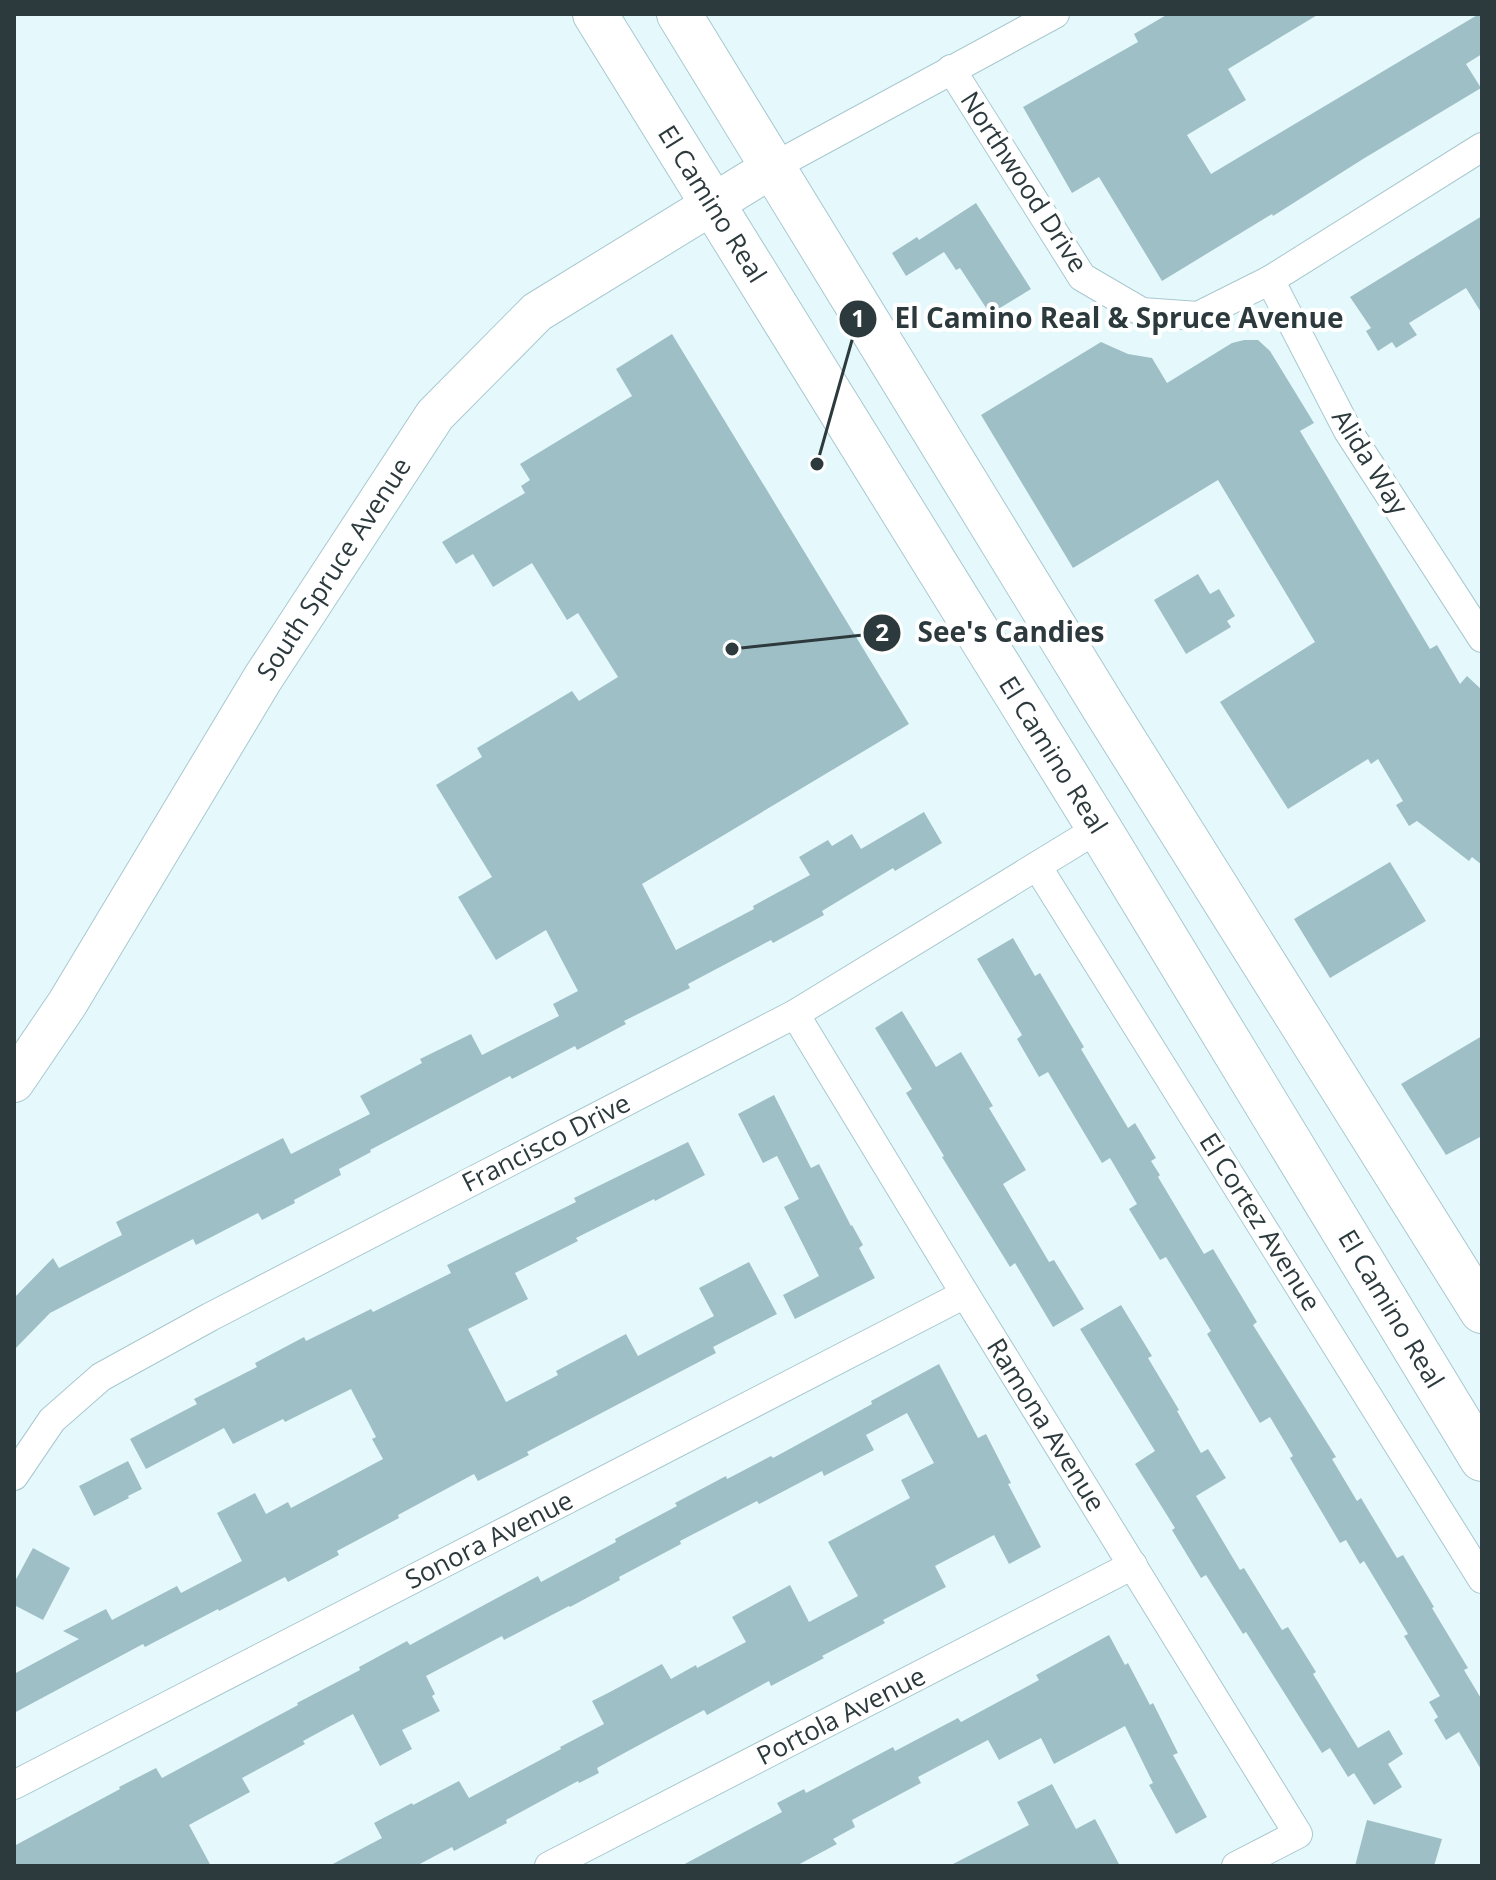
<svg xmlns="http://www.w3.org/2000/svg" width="1496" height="1880" font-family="'Open Sans',sans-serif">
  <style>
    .building { fill: #9fbfc6 }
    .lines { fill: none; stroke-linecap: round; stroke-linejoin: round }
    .minor-casing { stroke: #a8c8cf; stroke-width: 30 }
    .secondary-casing { stroke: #a8c8cf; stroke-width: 42 }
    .primary-casing { stroke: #a8c8cf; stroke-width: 46 }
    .minor { stroke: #fff; stroke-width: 28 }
    .secondary { stroke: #fff; stroke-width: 40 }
    .primary { stroke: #fff; stroke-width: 44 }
    .labels { text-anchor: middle; stroke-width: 8; stroke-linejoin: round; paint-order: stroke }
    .street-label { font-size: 26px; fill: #2d3a3d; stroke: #fff }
    .leader { fill: none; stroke: #2d3a3d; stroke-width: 3 }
    .callout-dot { fill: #2d3a3d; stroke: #fff; stroke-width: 3 }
    .mark-label { font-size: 24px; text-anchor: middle; font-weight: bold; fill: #fff }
    .callout-label { font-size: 28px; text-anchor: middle; font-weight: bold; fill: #2d3a3d; stroke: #fff; stroke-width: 8; stroke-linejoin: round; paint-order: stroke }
  </style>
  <rect width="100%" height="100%" fill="#e5f9fd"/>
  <g class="building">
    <path d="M 1168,14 L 1319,14 L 1228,69 L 1246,100 L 1187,135 L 1211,174 L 1479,14 L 1482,14 L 1482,54 L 1466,64 L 1481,88 L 1363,159 L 1273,216 L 1272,214 L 1162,281 L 1099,177 L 1072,193 L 1023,107 L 1138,42 L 1134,34 Z"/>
    <path d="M 976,203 L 1031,289 L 990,314 L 960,268 L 956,270 L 944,252 L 906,276 L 892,253 L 917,237 L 919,240 Z"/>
    <path d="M 1482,216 L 1482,314 L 1466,288 L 1409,323 L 1417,335 L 1396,348 L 1392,342 L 1378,351 L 1366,331 L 1371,328 L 1350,297 Z"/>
    <path d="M 672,334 L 909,724 L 642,884 L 676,950 L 754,909 L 753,906 L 810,875 L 799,857 L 828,840 L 832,846 L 852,834 L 861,849 L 924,812 L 942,843 L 895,871 L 893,868 L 822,911 L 824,915 L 773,943 L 771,940 L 688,984 L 690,988 L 624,1021 L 626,1024 L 577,1050 L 575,1046 L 512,1079 L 510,1076 L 370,1150 L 371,1152 L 339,1169 L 341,1175 L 294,1200 L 295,1203 L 262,1220 L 258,1213 L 196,1245 L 193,1239 L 50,1313 L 14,1350 L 14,1298 L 53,1258 L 59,1268 L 110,1241 L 122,1235 L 116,1222 L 283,1138 L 291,1154 L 370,1114 L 360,1096 L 422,1063 L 420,1059 L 471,1034 L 482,1055 L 559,1016 L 553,1004 L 578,991 L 546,930 L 496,960 L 458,897 L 492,877 L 436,785 L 482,757 L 477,748 L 572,691 L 579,701 L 618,677 L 578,613 L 567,620 L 532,563 L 493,587 L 473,554 L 456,564 L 442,542 L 525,493 L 521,486 L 530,480 L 520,464 L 632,396 L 616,369 Z"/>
    <path d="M 1244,340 L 1258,340 L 1270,351 L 1314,423 L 1300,431 L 1430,649 L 1437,645 L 1460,684 L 1467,676 L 1482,690 L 1482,865 L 1472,857 L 1469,861 L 1417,821 L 1409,826 L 1396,805 L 1403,801 L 1378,759 L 1371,764 L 1368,759 L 1288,809 L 1220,702 L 1315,642 L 1218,480 L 1073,568 L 981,415 L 1101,342 L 1128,354 L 1152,358 L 1167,383 L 1232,343 Z"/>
    <path d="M 1198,574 L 1210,594 L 1219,589 L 1235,616 L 1227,621 L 1231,627 L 1186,654 L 1154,600 Z"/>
    <path d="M 1390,862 L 1426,921 L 1330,978 L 1294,919 Z"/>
    <path d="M 1013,938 L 1035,976 L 1040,973 L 1084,1047 L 1081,1049 L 1128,1128 L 1135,1123 L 1156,1158 L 1151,1161 L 1160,1175 L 1158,1177 L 1204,1254 L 1213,1249 L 1257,1322 L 1253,1325 L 1336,1457 L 1332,1459 L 1357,1501 L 1361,1498 L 1397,1558 L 1403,1555 L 1434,1607 L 1432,1608 L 1468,1668 L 1464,1670 L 1482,1700 L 1482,1771 L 1459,1732 L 1446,1740 L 1434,1720 L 1438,1717 L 1429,1702 L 1440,1696 L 1404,1636 L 1408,1634 L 1364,1561 L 1360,1564 L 1346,1540 L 1340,1543 L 1290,1458 L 1293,1456 L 1270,1417 L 1260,1423 L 1207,1334 L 1211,1331 L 1166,1257 L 1160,1260 L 1129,1209 L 1137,1204 L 1110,1158 L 1102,1163 L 1048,1072 L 1039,1077 L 1017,1039 L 1022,1035 L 977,959 Z"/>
    <path d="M 902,1011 L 936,1067 L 961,1052 L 993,1106 L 989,1108 L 1026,1170 L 1003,1184 L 1049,1262 L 1054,1260 L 1084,1309 L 1053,1327 L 1015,1263 L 1010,1267 L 942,1157 L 944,1156 L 906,1093 L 912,1089 L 875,1028 Z"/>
    <path d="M 1482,1036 L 1482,1136 L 1446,1155 L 1401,1084 Z"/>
    <path d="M 774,1095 L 811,1168 L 819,1164 L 851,1226 L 852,1225 L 863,1245 L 859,1248 L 875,1278 L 795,1319 L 783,1295 L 819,1276 L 784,1207 L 799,1199 L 777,1156 L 763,1163 L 738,1114 Z"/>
    <path d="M 688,1142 L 705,1175 L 655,1201 L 654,1199 L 576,1238 L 578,1241 L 515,1273 L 528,1299 L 468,1329 L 506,1402 L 558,1375 L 556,1371 L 626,1334 L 638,1356 L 714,1316 L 699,1288 L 749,1262 L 777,1314 L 713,1347 L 716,1353 L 527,1452 L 529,1455 L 478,1481 L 474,1474 L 398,1515 L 399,1518 L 337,1551 L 339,1555 L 288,1582 L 285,1577 L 219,1611 L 218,1609 L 145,1647 L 143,1644 L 14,1713 L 14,1674 L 79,1639 L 63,1631 L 106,1609 L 112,1620 L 177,1586 L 181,1593 L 242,1561 L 217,1513 L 255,1493 L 266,1514 L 288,1502 L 291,1508 L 383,1459 L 372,1439 L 376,1437 L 351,1389 L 285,1422 L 283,1419 L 233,1444 L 224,1428 L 146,1469 L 130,1439 L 197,1404 L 194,1399 L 257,1367 L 255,1363 L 304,1337 L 306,1341 L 371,1309 L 373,1312 L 451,1273 L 447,1265 L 576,1202 L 574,1198 Z"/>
    <path d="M 1121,1305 L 1152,1356 L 1148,1358 L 1179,1410 L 1177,1411 L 1201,1453 L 1208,1449 L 1226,1478 L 1196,1496 L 1240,1570 L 1244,1568 L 1282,1630 L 1288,1627 L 1316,1672 L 1313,1674 L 1358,1748 L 1389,1730 L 1403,1754 L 1388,1764 L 1402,1787 L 1374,1805 L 1354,1773 L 1348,1777 L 1330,1748 L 1322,1753 L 1246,1632 L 1243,1634 L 1206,1575 L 1201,1578 L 1172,1530 L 1175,1528 L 1135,1464 L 1155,1451 L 1080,1329 Z"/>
    <path d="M 939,1364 L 978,1438 L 986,1434 L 1011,1483 L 1008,1484 L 1041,1547 L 1009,1564 L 994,1535 L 935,1566 L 946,1587 L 883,1620 L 885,1623 L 822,1656 L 824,1658 L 771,1686 L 769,1681 L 707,1715 L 704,1710 L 628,1751 L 597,1768 L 599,1773 L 579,1783 L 578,1781 L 506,1820 L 507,1823 L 454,1851 L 452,1847 L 416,1866 L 329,1866 L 382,1838 L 374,1823 L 412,1803 L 413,1805 L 459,1781 L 469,1798 L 561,1749 L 560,1747 L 604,1724 L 592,1701 L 608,1693 L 662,1664 L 671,1679 L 696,1665 L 697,1668 L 746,1642 L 732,1617 L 790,1585 L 809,1622 L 858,1596 L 828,1542 L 910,1498 L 901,1480 L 934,1463 L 907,1413 L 866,1435 L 874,1450 L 824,1476 L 822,1471 L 759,1504 L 757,1501 L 680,1541 L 681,1544 L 619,1577 L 620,1580 L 570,1607 L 569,1606 L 504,1640 L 502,1636 L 426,1676 L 435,1694 L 432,1696 L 440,1711 L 402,1730 L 412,1749 L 380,1766 L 353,1714 L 303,1741 L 305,1744 L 242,1778 L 250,1792 L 189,1825 L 211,1866 L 14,1866 L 14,1846 L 120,1789 L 119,1787 L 156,1768 L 162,1778 L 298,1705 L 297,1703 L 360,1670 L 359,1667 L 407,1641 L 410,1645 L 538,1576 L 541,1582 L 616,1542 L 615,1539 L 677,1506 L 675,1503 L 726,1476 L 727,1479 L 771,1456 L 773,1458 L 872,1404 L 871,1401 Z"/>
    <path d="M 128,1461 L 142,1489 L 128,1496 L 129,1498 L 94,1516 L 79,1486 Z"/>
    <path d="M 33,1548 L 70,1568 L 43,1620 L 14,1605 L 14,1583 Z"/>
    <path d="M 1109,1635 L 1125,1665 L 1128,1663 L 1150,1705 L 1153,1703 L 1178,1753 L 1173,1755 L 1207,1817 L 1176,1834 L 1149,1785 L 1153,1783 L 1125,1726 L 1054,1764 L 1041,1738 L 999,1760 L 988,1740 L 918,1777 L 921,1783 L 852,1820 L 855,1827 L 833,1839 L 837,1844 L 796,1866 L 681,1866 L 782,1812 L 777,1803 L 804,1789 L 806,1793 L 893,1747 L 895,1751 L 958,1718 L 961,1722 L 1039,1680 L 1036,1675 Z"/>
    <path d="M 1052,1784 L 1076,1829 L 1095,1819 L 1120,1866 L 949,1866 L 1029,1825 L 1017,1802 Z"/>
    <path d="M 1367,1820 L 1442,1839 L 1434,1866 L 1355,1866 Z"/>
  </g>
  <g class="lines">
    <g class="minor-casing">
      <g id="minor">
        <path d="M 951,69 L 1082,277 L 1142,312 L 1198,316 L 1270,280 L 1482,147"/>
        <path d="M 773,167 L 1055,14"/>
        <path d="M 1270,280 L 1348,431 L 1482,638"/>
        <path d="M 1037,866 L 1482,1579"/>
        <path d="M 795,1014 L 965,1294 L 1298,1834 L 1236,1866"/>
        <path d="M 14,1476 L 52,1420 L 101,1377 L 210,1317 L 795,1014 L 1099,828"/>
        <path d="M 14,1785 L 965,1294"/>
        <path d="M 549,1866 L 1133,1565"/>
      </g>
    </g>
    <g class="secondary-casing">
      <path id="secondary" d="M 14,1082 L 67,1004 L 263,678 L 435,415 L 537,312 L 773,167"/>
    </g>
    <g class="primary-casing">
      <g id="primary">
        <path d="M 595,14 L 1099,828 L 1482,1459"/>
        <path d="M 679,14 L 1104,708 L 1482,1311"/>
      </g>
    </g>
    <use href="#minor" class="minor"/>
    <use href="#secondary" class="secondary"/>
    <use href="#primary" class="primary"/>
  </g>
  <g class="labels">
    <g class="street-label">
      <text transform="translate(1024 182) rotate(57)" y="9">Northwood Drive</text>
      <text transform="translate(712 204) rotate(58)" y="9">El Camino Real</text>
      <text transform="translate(1370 462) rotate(58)" y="9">Alida Way</text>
      <text transform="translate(334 569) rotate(-57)" y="9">South Spruce Avenue</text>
      <text transform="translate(1053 755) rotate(58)" y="9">El Camino Real</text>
      <text transform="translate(546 1143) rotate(-27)" y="9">Francisco Drive</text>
      <text transform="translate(1260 1222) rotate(58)" y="9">El Cortez Avenue</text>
      <text transform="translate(1391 1309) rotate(59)" y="9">El Camino Real</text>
      <text transform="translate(1046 1425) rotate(58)" y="9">Ramona Avenue</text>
      <text transform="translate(489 1540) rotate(-27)" y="9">Sonora Avenue</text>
      <text transform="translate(841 1716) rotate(-27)" y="9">Portola Avenue</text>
    </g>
  </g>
  <path class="leader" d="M817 464L858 319M732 649L882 633"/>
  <g class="callout-dot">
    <circle cx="817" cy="464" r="8"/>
    <circle cx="732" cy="649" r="8"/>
    <circle cx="858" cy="319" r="20"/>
    <circle cx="882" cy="633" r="20"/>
  </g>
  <g class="mark-label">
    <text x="858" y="327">1</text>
    <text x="882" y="641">2</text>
  </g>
  <g class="callout-label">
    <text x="1119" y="328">El Camino Real &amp; Spruce Avenue</text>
    <text x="1011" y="642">See's Candies</text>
  </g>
  <rect width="1496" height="1880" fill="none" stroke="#2d3a3d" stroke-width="32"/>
</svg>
